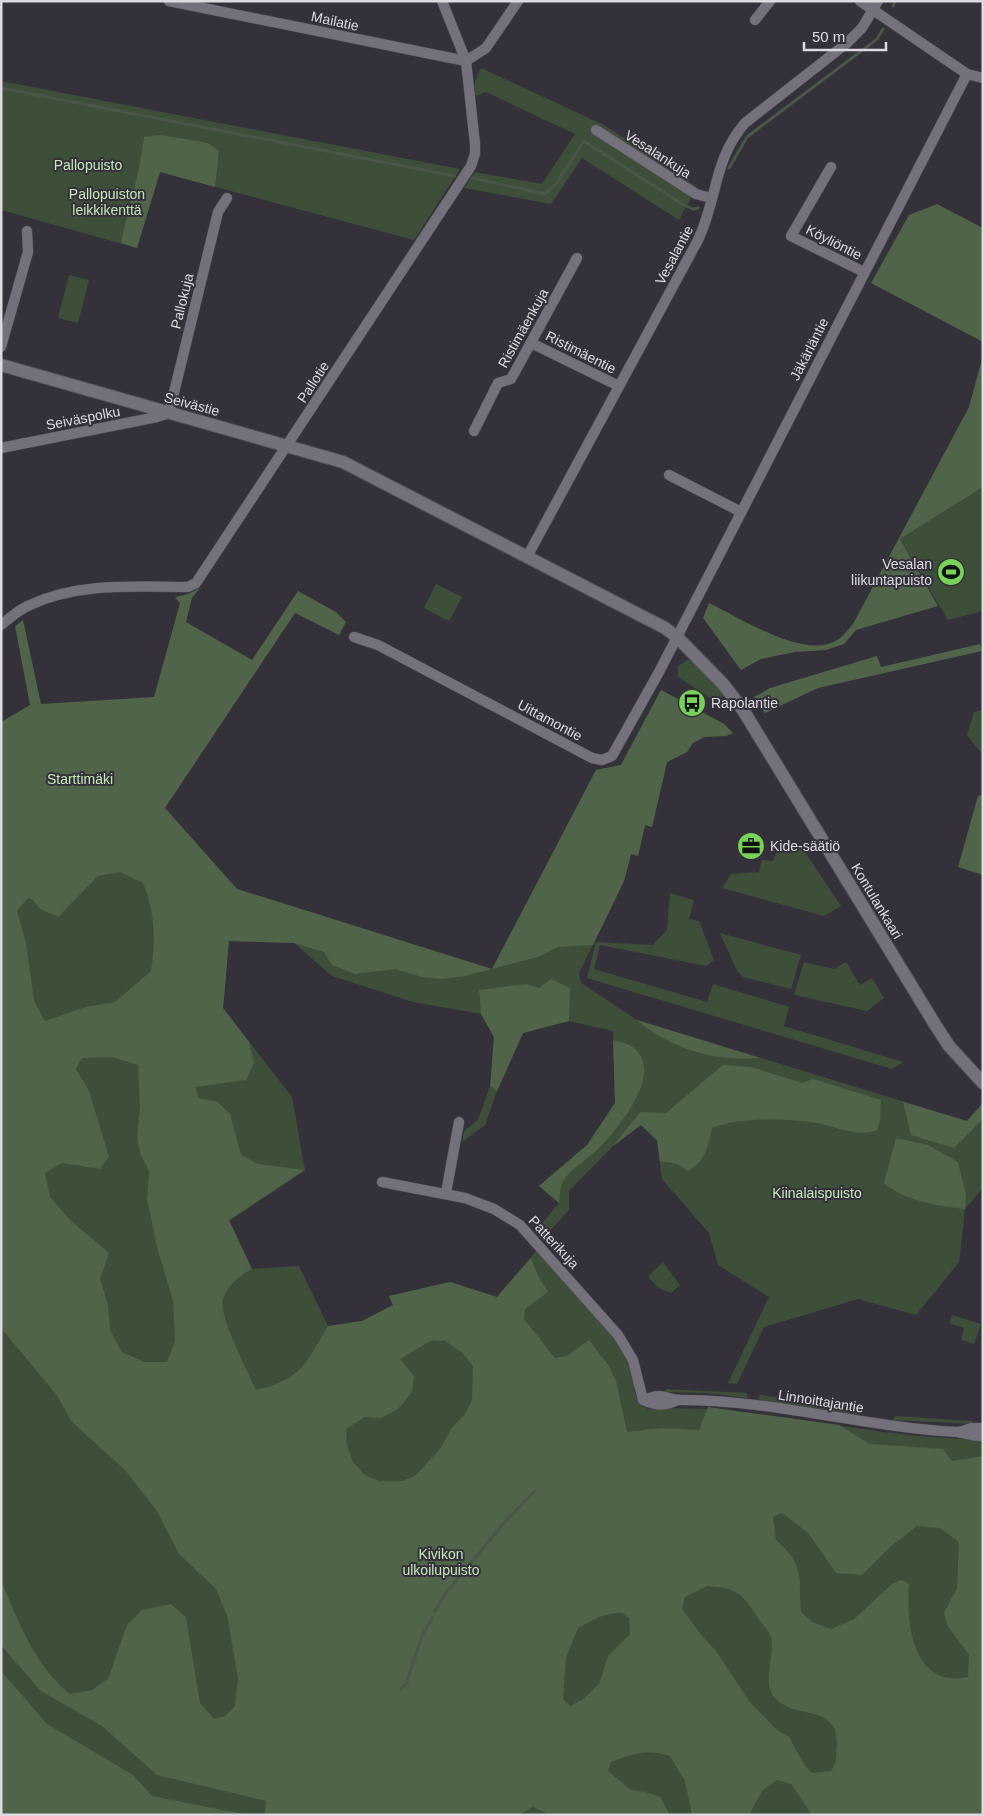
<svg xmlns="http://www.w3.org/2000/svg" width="984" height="1816" font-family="Arial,sans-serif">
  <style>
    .green { fill: #3e4f39 }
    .forest { fill: #4f6448; fill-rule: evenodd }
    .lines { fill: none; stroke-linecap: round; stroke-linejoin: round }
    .stream { stroke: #4a5647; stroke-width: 3 }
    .minor-casing { stroke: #524f57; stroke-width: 11 }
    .tertiary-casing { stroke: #524f57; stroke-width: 14 }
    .secondary-casing { stroke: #524f57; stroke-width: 14 }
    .minor { stroke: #74707c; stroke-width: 10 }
    .tertiary { stroke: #74707c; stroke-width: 12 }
    .secondary { stroke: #74707c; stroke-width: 12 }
    .labels { text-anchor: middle; stroke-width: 4; stroke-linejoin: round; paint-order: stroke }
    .street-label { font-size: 14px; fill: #dddbe1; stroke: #35313b }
    .park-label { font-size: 14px; fill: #c2e9b6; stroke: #35313b }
    .poi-label { font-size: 14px; fill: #dddbe1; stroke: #35313b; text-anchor: start }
  </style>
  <rect width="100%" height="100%" fill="#35313b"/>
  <g class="green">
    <path d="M 481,68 L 604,125 L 697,187 L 679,220 L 582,158 L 551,204 L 464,188 L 475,172 L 542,184 L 575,134 L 486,92 L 474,97 L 475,81 Z"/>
    <path d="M 1,81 L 460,169 L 414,240 L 160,172 L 137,248 L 1,210 Z"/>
    <path d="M 69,275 L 89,280 L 78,323 L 58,318 Z"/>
    <path d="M 983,487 L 983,611 L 948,620 L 900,539 Z"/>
    <path d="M 436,584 L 462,597 L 449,621 L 424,608 Z"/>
    <path d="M 688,660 L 693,662 L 720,690 L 724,694 L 718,703 L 678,677 L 678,666 Z"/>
    <path d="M 661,690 L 724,724 L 733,733 L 726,736 L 704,737 L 693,743 L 687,752 L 667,762 L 652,827 L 645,825 L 638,856 L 631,854 L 624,881 L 579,973 L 581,983 L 637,1020 L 967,1121 L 983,1103 L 983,1188 L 965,1209 L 959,1262 L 916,1315 L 858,1299 L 764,1327 L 737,1384 L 728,1383 L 769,1297 L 718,1265 L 709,1233 L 662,1179 L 657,1141 L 641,1125 L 613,1146 L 569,1191 L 569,1210 L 549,1232 L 539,1227 L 559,1203 L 539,1186 L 587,1145 L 615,1103 L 613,1031 L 569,1021 L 523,1033 L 497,1091 L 485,1125 L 462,1142 L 464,1131 L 478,1120 L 490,1086 L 492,1070 L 494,1037 L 481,1014 L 413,1002 L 332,976 L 294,943 L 229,941 L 223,1008 L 292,1097 L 305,1170 L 229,1221 L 252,1269 L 299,1266 L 328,1326 L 363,1321 L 393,1305 L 389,1296 L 450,1282 L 497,1297 L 538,1249 C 566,1281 611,1324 630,1362 C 638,1378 628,1401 648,1409 C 761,1402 870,1440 983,1439 L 983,1815 L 1,1815 L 1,854 L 165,808 L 237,889 L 492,969 L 596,770 L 621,765 Z"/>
    <path d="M 983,710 L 983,755 L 967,735 L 974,712 Z"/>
    <path d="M 780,842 L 801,846 L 841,906 L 824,916 L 722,888 L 731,874 L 759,872 L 762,860 L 773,861 Z"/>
    <path d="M 670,893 L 694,900 L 689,919 L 699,921 L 714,960 L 706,966 L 600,945 L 594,969 L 707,1002 L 713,984 L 789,1007 L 784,1026 L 903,1062 L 892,1069 L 587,978 L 596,942 L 653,945 L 667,930 Z"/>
    <path d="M 720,933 L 801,955 L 791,989 L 743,977 L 737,971 Z"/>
    <path d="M 804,962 L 834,969 L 846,962 L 860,985 L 872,978 L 884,998 L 867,1011 L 794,995 Z"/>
    <path d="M 663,1262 L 680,1285 L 671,1293 L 657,1287 L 648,1276 Z"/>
    <path d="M 952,1315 L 981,1324 L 974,1344 L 961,1340 L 964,1328 L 949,1323 Z"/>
    <path d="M 666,1389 L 747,1393 L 748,1398 L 707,1393 L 664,1392 Z"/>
    <path d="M 760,1395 L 858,1410 L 860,1415 L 758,1399 Z"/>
    <path d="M 895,1416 L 972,1421 L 973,1424 L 893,1420 Z"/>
  </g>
  <g class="forest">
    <path d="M 160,135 L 208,143 L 219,151 L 215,187 L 160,172 L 137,248 L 121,243 C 128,208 140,174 144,137 Z"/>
    <path d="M 937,204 L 983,228 L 983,342 L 871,283 L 909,215 Z"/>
    <path d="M 983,355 L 983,487 L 900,539 L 938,606 L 856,630 L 844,644 L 826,650 L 795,652 L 761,659 L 741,670 L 703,618 L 709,603 C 739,617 805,661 837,640 C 843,637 848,629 853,624 L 969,407 Z"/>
    <path d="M 200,588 L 192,598 L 186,622 L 252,660 L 298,591 L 336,612 L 346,622 L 339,635 L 295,613 L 165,808 L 237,889 L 492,969 L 596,770 L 621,765 L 661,690 L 724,724 L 733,733 L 726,736 L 704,737 L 693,743 L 687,752 L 667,762 L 652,827 L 645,825 L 638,856 L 631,854 L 624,881 L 593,945 L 558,947 L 538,957 L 465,976 L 442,979 L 422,977 L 395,969 L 355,974 L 332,965 L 324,952 L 294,943 L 229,941 L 223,1008 L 249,1042 L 254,1063 L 246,1080 L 196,1087 L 198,1098 L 218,1102 L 230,1114 L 241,1155 L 258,1164 L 305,1170 L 229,1220 L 252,1269 C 241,1274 227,1286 223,1299 C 218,1316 248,1371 256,1390 C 301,1380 306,1363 328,1326 L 362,1321 L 393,1305 L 389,1296 L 450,1282 L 497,1297 L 531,1258 L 539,1278 L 548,1292 L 525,1309 L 524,1319 L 555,1358 L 567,1356 L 589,1340 L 609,1366 L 616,1381 L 627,1432 L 661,1428 L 699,1430 L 708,1407 L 839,1425 L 870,1444 L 943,1449 L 952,1461 L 983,1456 L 983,1815 L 812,1815 L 791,1784 L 777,1780 L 762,1791 L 749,1815 L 692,1815 L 685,1781 L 670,1756 C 647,1748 633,1754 611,1762 L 608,1771 L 631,1790 L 645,1792 L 660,1797 L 670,1815 L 551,1815 L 533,1807 L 519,1815 L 265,1815 L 266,1801 L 157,1775 L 102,1726 L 41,1691 L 5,1650 L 1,1644 L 1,1581 C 19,1622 34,1665 70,1694 L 92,1690 L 108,1679 L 127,1625 L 142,1610 L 171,1604 L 186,1617 L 200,1703 L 214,1719 L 225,1716 L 235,1706 L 238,1679 L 227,1615 L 216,1589 L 179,1554 L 157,1511 L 125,1470 L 72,1422 L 56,1394 L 1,1328 L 1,722 L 30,705 L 15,626 L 23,620 L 41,704 L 154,697 L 180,603 L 175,597 L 188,594 ZM 120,872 L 143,883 C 155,912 156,941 151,971 L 115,1002 L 86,1007 L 45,1021 L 34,1001 L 26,943 L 17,911 L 28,898 L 33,900 L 40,909 L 58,917 L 98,876 ZM 82,1058 L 112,1057 L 138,1065 L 140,1107 L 137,1136 L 140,1153 L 149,1171 L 147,1199 L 157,1247 L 173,1301 L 175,1341 L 167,1362 L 144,1362 L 122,1352 L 110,1330 L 108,1305 L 100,1279 L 109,1253 L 69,1219 L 50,1197 L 45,1173 L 62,1163 L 100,1169 L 109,1157 L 89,1091 L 76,1069 ZM 432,1340 L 445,1341 L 463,1353 L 473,1366 L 472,1400 L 465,1414 L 451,1429 L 440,1449 L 415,1476 L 402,1481 L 379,1481 L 365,1475 L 353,1462 L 347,1445 L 346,1429 L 365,1417 L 381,1418 L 398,1409 L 412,1392 L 414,1376 L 400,1359 ZM 782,1513 L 808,1533 L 836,1573 L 862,1575 L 890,1547 L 917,1526 L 940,1528 L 959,1542 L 957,1588 L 944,1613 L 947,1625 L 969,1655 L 968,1677 C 912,1688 906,1623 909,1584 L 902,1580 L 892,1584 L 854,1619 L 831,1629 L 812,1622 L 801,1612 C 798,1576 806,1566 776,1540 L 773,1517 ZM 707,1586 C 737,1588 742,1593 758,1618 C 762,1623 769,1631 771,1637 C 775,1654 762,1683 774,1697 C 794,1721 839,1702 837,1746 C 836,1756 837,1763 831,1771 L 812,1773 L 805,1766 L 789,1737 L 777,1730 L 749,1701 L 716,1651 L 702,1636 L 682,1609 L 685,1597 ZM 614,1613 L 622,1613 L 629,1618 L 630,1634 L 608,1656 L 599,1684 L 582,1700 L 570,1706 L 563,1699 L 566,1658 L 578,1628 L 599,1617 Z"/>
    <path d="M 980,644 L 982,651 L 818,688 L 765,713 L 754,697 L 770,688 L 877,656 L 881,667 Z"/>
    <path d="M 983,795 L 983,875 L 958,867 L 978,796 Z"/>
    <path d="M 551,979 L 570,988 L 569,1021 L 523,1033 L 497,1091 L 490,1086 L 494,1037 L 481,1014 L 479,990 L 526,984 L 539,988 Z"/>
    <path d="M 637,1020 L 760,1058 C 716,1062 670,1049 637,1020 Z"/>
    <path d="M 613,1040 C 619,1042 629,1044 634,1048 C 665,1074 617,1130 597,1150 C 588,1159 574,1167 566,1177 C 560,1184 560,1194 559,1203 L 539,1186 L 587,1145 L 615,1103 Z"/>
    <path d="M 723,1065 L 751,1067 L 802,1083 L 813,1079 L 881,1100 L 880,1120 L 877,1130 C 858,1138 835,1126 816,1123 C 786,1118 739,1117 712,1128 C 708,1146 705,1163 688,1171 L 677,1164 L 660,1161 L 657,1140 L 641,1125 L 613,1146 L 640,1112 L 666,1113 Z"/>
    <path d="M 903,1102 L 967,1121 L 983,1103 L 983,1119 L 954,1148 L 911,1135 Z"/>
    <path d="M 896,1138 L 928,1145 L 958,1162 L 966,1195 L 965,1209 C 939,1206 904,1201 884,1183 Z"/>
    <path d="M 1,1671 L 47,1724 L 133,1775 L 152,1796 L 248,1815 L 1,1815 Z"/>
  </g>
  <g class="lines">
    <g class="stream">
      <path d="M 893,6 L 895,1"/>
      <path d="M 1,88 L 455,176"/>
      <path d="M 729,168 L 747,137 L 868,46 L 877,39 L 883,29"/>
      <path d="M 472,178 L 545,194 L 556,184 L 584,141 L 682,204 L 693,209 L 698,208"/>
      <path d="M 435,1611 L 445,1594 L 503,1524 L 535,1491"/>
      <path d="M 401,1689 L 406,1684 L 422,1636 L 432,1618"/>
    </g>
    <g class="minor-casing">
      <g id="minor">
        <path d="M 169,1 L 466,61 L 486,48 L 518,1"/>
        <path d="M 860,1 L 967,74 L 983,78"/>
        <path d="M 755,20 L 770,1"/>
        <path d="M 596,130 L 696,194 L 707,197"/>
        <path d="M 831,167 L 791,236 L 864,272"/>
        <path d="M 531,343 L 619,386"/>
        <path d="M 1,347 L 28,252 L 27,231"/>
        <path d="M 474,431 L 498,383 L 511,379 L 577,258"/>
        <path d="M 1,448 L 157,417 L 169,413 L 218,212 L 227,198"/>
        <path d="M 669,475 L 741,512"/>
        <path d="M 527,557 L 698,240 C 718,198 713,160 745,123 L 847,43 L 862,28 L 878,1"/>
        <path d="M 1,625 C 10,618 19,609 30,605 C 79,582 136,587 188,587 L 196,583 L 471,166 L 475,154 L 475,144 L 466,61 L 442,1"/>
        <path d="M 354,637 L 378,645 L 592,758 L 602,760 L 612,756 L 659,672 L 967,74"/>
        <path d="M 382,1182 L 465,1198 L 494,1209 L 520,1225 L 618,1335 L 633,1360 L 643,1400 C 656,1406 665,1406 678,1400"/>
        <path d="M 446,1193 L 459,1122"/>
        <path d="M 645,1400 C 664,1391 665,1400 681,1400 C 774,1400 864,1427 957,1432 C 966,1433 973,1437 983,1436"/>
        <path d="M 959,1432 L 972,1428 L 983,1428"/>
      </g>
    </g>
    <g class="tertiary-casing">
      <path id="tertiary" d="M 1,365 L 343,462 L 665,628 L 677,637"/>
    </g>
    <g class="secondary-casing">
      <path id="secondary" d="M 677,637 L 723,684 L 743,710 L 936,1026 L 949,1046 L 983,1083"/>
    </g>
    <use href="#minor" class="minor"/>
    <use href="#tertiary" class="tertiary"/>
    <use href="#secondary" class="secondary"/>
  </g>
  <defs>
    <g id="stadium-disc" transform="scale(1.4375)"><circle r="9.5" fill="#78d158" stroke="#35313b"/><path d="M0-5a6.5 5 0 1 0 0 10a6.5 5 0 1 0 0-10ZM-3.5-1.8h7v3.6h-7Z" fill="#111"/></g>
    <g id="bus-disc" transform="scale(1.4375)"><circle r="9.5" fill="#78d158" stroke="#35313b"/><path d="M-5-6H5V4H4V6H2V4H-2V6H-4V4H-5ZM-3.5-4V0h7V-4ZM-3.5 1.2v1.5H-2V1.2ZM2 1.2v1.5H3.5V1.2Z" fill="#111"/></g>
    <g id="office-disc" transform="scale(1.4375)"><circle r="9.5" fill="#78d158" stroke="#35313b"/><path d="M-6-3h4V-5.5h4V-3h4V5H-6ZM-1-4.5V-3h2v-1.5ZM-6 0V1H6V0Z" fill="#111"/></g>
  </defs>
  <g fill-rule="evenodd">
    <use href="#stadium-disc" x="951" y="572"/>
    <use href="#bus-disc" x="692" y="703"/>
    <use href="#office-disc" x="751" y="846"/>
  </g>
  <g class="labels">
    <g class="street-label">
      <text transform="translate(335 21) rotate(12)" y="5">Mailatie</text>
      <text transform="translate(658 154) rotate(33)" y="5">Vesalankuja</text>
      <text transform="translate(834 242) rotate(27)" y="5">Köyliöntie</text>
      <text transform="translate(674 255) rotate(-62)" y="5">Vesalantie</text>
      <text transform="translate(182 301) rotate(-76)" y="5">Pallokuja</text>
      <text transform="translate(523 328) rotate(-61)" y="5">Ristimäenkuja</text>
      <text transform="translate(809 349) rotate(-63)" y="5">Jäkärläntie</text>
      <text transform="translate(581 352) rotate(27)" y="5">Ristimäentie</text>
      <text transform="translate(313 382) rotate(-57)" y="5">Pallotie</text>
      <text transform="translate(192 404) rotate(15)" y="5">Seivästie</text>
      <text transform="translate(83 418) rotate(-11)" y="5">Seiväspolku</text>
      <text transform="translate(550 720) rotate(28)" y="5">Uittamontie</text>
      <text transform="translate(877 901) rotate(59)" y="5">Kontulankaari</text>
      <text transform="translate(554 1242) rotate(47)" y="5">Patterikuja</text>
      <text transform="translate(821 1401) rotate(9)" y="5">Linnoittajantie</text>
    </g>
    <g class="park-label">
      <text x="88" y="170">Pallopuisto</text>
      <text x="107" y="199">Pallopuiston<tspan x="107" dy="16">leikkikenttä</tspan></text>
      <text x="80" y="784">Starttimäki</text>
      <text x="817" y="1198">Kiinalaispuisto</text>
      <text x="441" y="1559">Kivikon<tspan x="441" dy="16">ulkoilupuisto</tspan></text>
    </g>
    <g class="poi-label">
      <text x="932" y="569" text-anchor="end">Vesalan<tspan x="932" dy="16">liikuntapuisto</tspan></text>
      <text x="711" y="708">Rapolantie</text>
      <text x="770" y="851">Kide-säätiö</text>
    </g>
  </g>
  <rect width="984" height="1816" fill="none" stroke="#dddbe1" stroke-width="5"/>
  <path d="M804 42v8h82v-8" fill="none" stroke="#dddbe1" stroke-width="2.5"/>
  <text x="812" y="42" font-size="15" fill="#dddbe1" stroke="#35313b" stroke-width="4" paint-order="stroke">50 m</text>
</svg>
